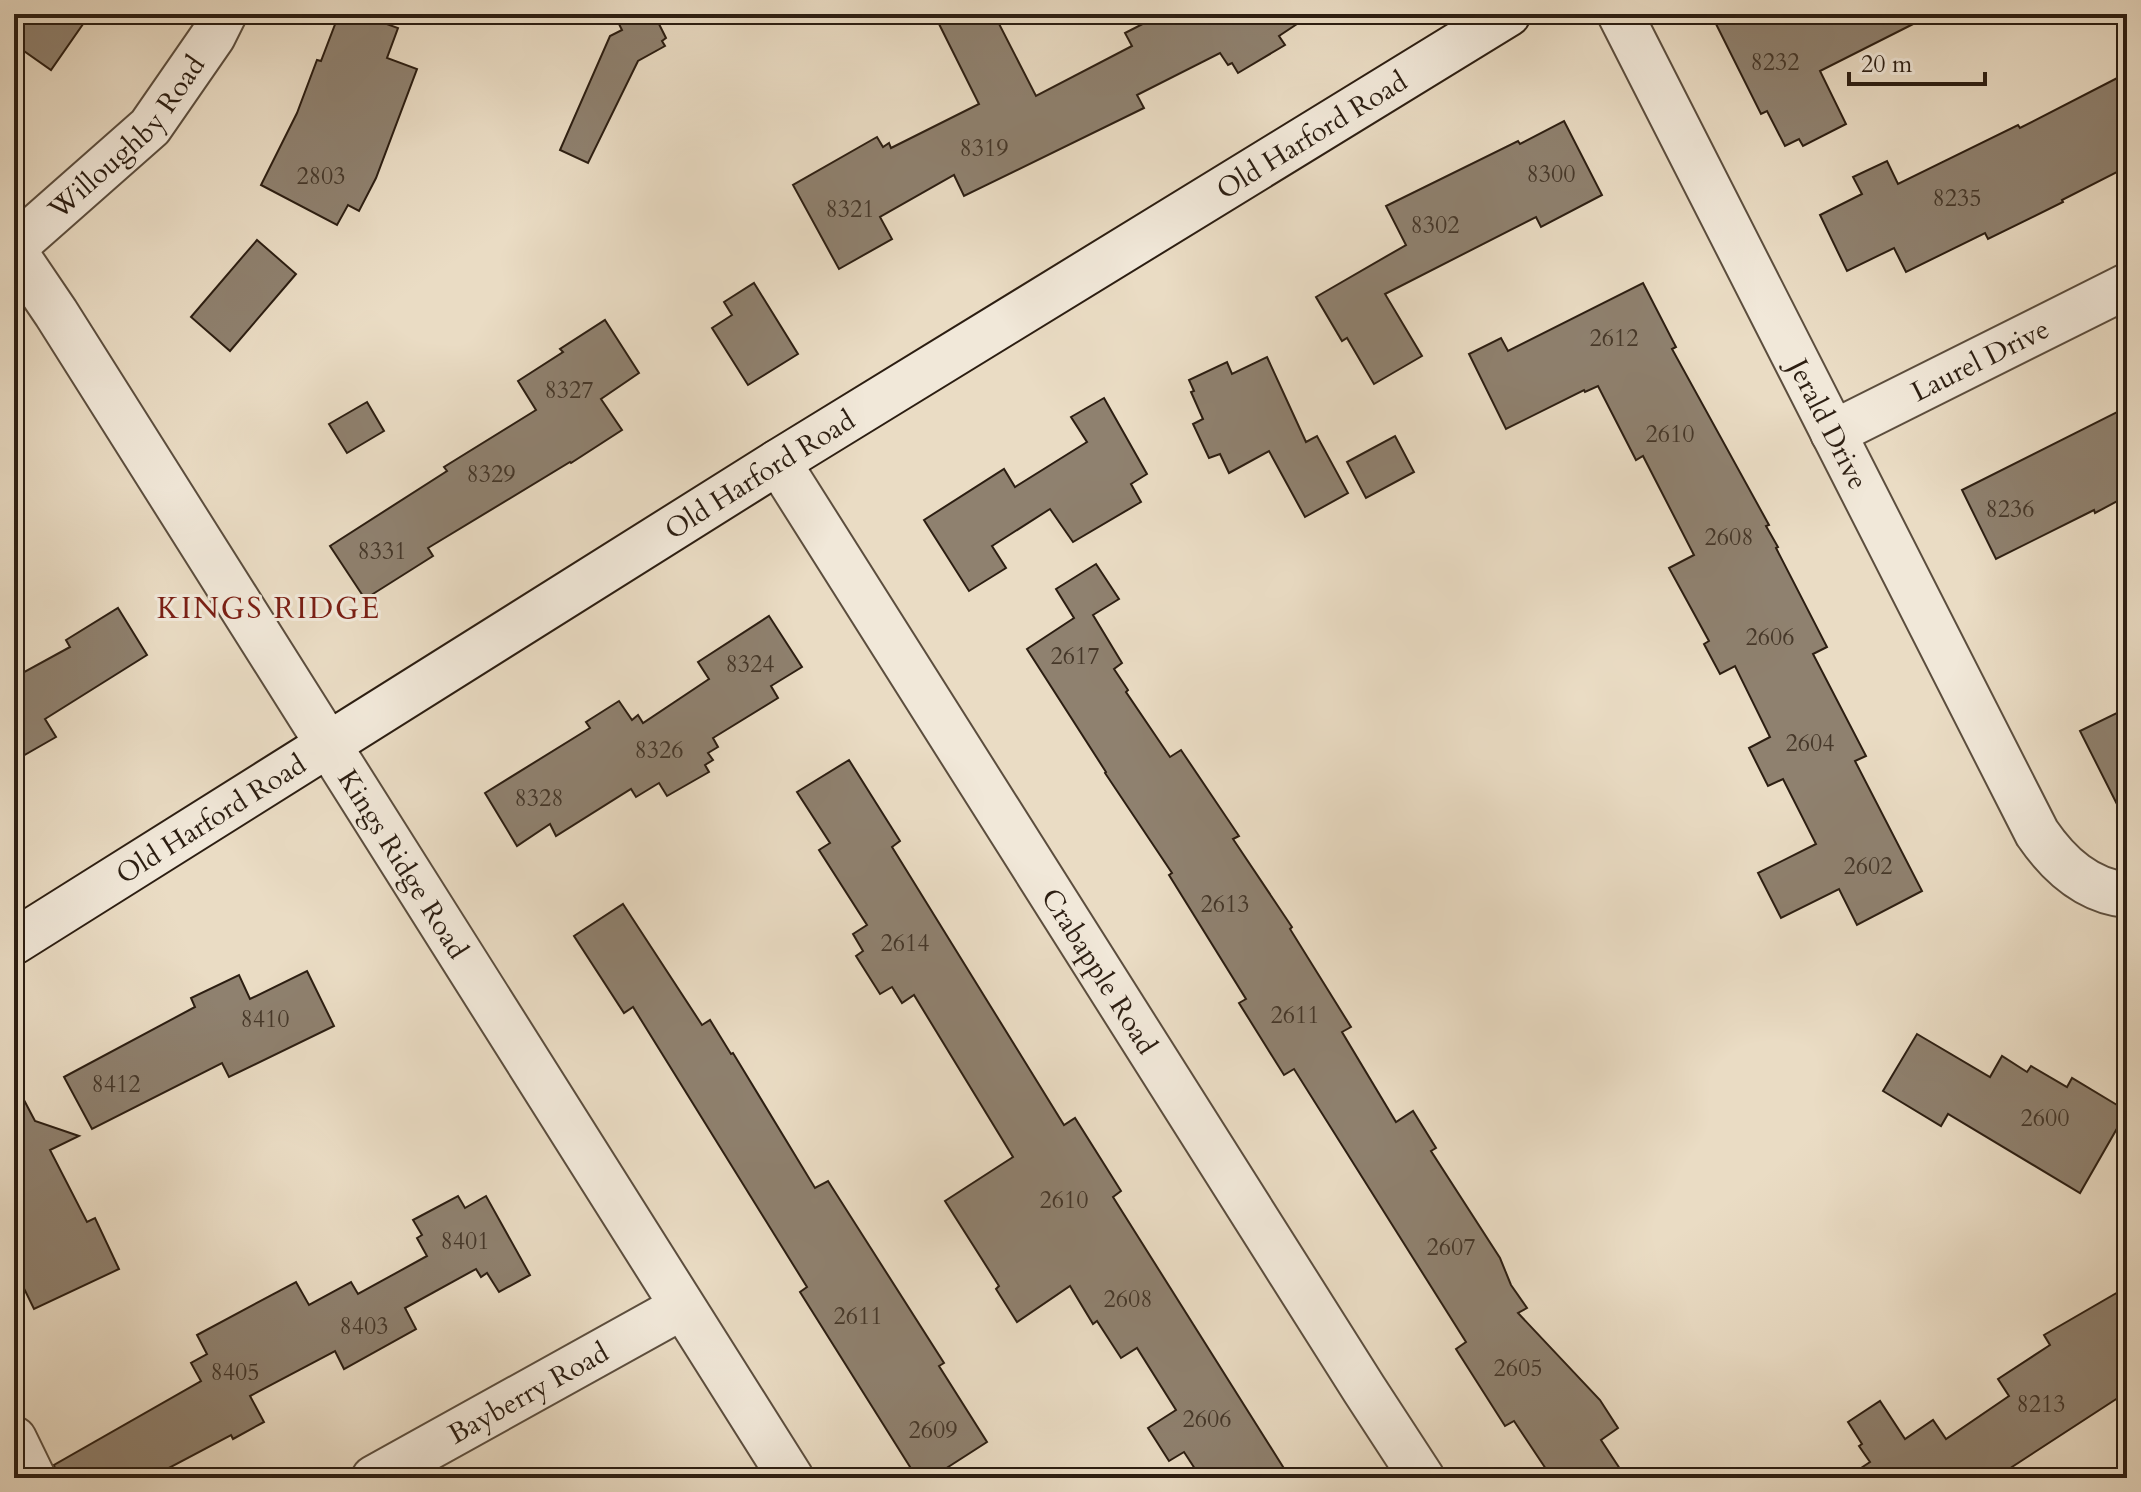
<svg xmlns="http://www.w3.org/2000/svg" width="2141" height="1492" font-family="Cardo,serif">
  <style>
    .building { fill: #8f816f; stroke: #2c1e12; stroke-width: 2 }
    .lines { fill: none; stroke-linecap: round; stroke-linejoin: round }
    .street-casing { stroke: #5c4e3e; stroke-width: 48 }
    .secondary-casing { stroke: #2c1e12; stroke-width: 48 }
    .street { stroke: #f1e8d9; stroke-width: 44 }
    .secondary { stroke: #f1e8d9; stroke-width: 44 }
    .labels { text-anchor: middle; stroke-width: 6; stroke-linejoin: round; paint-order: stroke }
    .number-label { font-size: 24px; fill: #453729 }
    .street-label { font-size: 28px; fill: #2c1e12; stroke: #f1e8d9 }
    .neighbourhood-label { font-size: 30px; letter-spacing: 2px; fill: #7a1f14; stroke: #f1e8d9 }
  </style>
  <rect width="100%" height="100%" fill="#eadcc4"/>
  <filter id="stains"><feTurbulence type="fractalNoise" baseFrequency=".0025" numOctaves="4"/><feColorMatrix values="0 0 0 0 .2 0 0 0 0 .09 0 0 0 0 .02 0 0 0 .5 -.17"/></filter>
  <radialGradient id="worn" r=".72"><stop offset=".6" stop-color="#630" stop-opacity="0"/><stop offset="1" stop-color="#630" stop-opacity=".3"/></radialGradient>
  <g class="building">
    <path d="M 14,14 L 90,14 L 51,70 L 14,44 Z"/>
    <path d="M 339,14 L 359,14 L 398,28 L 387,58 L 417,69 L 376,178 L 359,211 L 348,205 L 337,225 L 261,185 L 297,113 L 317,60 L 321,61 Z"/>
    <path d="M 614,14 L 654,14 L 666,38 L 662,41 L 665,46 L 638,61 L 588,163 L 560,150 L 610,36 L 622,30 Z"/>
    <path d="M 934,14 L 994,14 L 1036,96 L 1132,46 L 1125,33 L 1162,14 L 1312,14 L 1279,36 L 1285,45 L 1238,73 L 1232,63 L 1228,65 L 1220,53 L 1137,95 L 1144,108 L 964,196 L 954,175 L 880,217 L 892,239 L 839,269 L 793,185 L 877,137 L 883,147 L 889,143 L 891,148 L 979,104 Z"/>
    <path d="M 1711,14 L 1933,14 L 1820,71 L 1846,124 L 1803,146 L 1799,139 L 1785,146 L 1767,111 L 1761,114 Z"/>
    <path d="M 2127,73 L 2127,167 L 2062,200 L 2063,202 L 1988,239 L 1985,233 L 1906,272 L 1894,248 L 1847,271 L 1820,215 L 1862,194 L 1853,177 L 1887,161 L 1898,184 L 2018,125 L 2020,128 Z"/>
    <path d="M 1564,121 L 1602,195 L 1541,227 L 1536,217 L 1385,294 L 1422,356 L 1374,384 L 1347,338 L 1342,341 L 1316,297 L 1406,245 L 1386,206 L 1518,141 L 1520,144 Z"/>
    <path d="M 257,240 L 296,274 L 230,351 L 191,317 Z"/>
    <path d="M 754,283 L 798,354 L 748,385 L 712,328 L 732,315 L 724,302 Z"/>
    <path d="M 1643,283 L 1676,347 L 1672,349 L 1769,525 L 1766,526 L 1778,547 L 1776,548 L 1827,647 L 1813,654 L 1866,756 L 1855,761 L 1922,891 L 1857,925 L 1839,889 L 1781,918 L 1758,873 L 1816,844 L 1783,779 L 1768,786 L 1749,748 L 1770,737 L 1735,666 L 1720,674 L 1704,644 L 1709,641 L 1669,568 L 1694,555 L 1643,456 L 1636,460 L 1598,386 L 1585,392 L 1584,390 L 1506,429 L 1469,354 L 1501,338 L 1508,351 Z"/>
    <path d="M 605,320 L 639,373 L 601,399 L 622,430 L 571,463 L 570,462 L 428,548 L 433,556 L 365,599 L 330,546 L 447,471 L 444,467 L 536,410 L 518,381 L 563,352 L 560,349 Z"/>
    <path d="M 1267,357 L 1306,442 L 1317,436 L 1348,493 L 1305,517 L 1269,451 L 1229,473 L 1220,454 L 1209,458 L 1193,424 L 1203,419 L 1191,392 L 1194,391 L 1189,380 L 1227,362 L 1232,374 Z"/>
    <path d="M 1104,398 L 1147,474 L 1131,484 L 1141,502 L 1073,542 L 1050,509 L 992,546 L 1006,568 L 969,591 L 924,520 L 1004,469 L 1015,487 L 1087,442 L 1071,417 Z"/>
    <path d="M 367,402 L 384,431 L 347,453 L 329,424 Z"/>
    <path d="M 2127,407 L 2127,496 L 2095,513 L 2094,510 L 1996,559 L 1962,490 Z"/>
    <path d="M 1395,436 L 1414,472 L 1366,498 L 1347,462 Z"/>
    <path d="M 1096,564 L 1119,599 L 1093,615 L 1122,663 L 1114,669 L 1128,690 L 1126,692 L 1170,757 L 1181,750 L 1239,836 L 1233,839 L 1292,927 L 1290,929 L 1351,1027 L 1342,1032 L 1396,1122 L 1413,1111 L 1436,1148 L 1431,1151 L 1500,1258 L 1511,1285 L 1527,1308 L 1518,1313 L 1600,1400 L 1618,1428 L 1601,1440 L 1626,1478 L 1552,1478 L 1514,1421 L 1505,1426 L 1456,1349 L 1466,1342 L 1294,1069 L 1284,1075 L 1239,1003 L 1246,999 L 1169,875 L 1172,873 L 1105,773 L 1106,772 L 1027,649 L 1074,618 L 1056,589 Z"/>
    <path d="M 118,608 L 147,655 L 45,719 L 56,737 L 14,761 L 14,667 L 19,675 L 70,647 L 66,640 Z"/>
    <path d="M 769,616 L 802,667 L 771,686 L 778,698 L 713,738 L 718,747 L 708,753 L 713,760 L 705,765 L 709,772 L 667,796 L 659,783 L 636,797 L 631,789 L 556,836 L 550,824 L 517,846 L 485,793 L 590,728 L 586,722 L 619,701 L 632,720 L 638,715 L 643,723 L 709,679 L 698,662 Z"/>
    <path d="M 2127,708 L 2127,824 L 2080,731 Z"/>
    <path d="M 849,760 L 900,841 L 892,847 L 1064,1125 L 1075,1118 L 1121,1191 L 1113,1197 L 1290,1478 L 1201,1478 L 1184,1452 L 1169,1461 L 1148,1428 L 1176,1410 L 1137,1348 L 1121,1358 L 1097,1321 L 1093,1324 L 1070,1286 L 1017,1322 L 996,1289 L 999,1286 L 945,1201 L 1013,1157 L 914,995 L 902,1003 L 892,987 L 880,994 L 856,956 L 863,951 L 853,934 L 867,925 L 819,850 L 830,843 L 797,792 Z"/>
    <path d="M 623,904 L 702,1025 L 710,1020 L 731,1054 L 733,1053 L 815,1188 L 828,1181 L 944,1363 L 939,1366 L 987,1442 L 931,1478 L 917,1478 L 800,1292 L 807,1287 L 633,1007 L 624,1013 L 574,936 Z"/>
    <path d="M 307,971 L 334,1026 L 229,1077 L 222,1063 L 92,1129 L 64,1077 L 195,1007 L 191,998 L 239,975 L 250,999 Z"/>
    <path d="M 1917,1034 L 1990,1077 L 2002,1056 L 2027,1072 L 2031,1066 L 2067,1087 L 2072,1078 L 2127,1111 L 2080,1193 L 1948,1114 L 1941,1126 L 1883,1091 Z"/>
    <path d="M 14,1081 L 35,1121 L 79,1136 L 50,1150 L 87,1222 L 95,1218 L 119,1269 L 34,1309 L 14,1268 Z"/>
    <path d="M 458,1196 L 465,1208 L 486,1196 L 530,1275 L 499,1292 L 487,1273 L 481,1277 L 476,1269 L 405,1308 L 416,1329 L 344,1369 L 335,1351 L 250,1396 L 264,1422 L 233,1439 L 231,1435 L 150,1478 L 58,1478 L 54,1465 L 201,1381 L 191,1363 L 207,1354 L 197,1335 L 296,1282 L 309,1305 L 351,1282 L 358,1294 L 427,1256 L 417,1238 L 422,1235 L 413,1220 Z"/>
    <path d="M 2127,1287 L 2127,1392 L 1995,1478 L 1846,1478 L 1870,1462 L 1859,1446 L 1862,1444 L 1848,1422 L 1880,1401 L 1905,1439 L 1933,1420 L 1946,1439 L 2009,1396 L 1998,1379 L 2050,1345 L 2044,1335 Z"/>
  </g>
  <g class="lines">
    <g class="street-casing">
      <g id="street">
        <path id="s1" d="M 1620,14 L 2037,833 C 2059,865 2087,891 2127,895"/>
        <path id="s2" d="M 14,247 L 150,127 L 213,36 L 224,14"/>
        <path id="s3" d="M 14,251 L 56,313 L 791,1478"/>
        <path id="s4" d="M 1833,433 L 2127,286"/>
        <path id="s5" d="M 778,462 L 1364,1389 L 1422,1478"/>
        <path d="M 14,1439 L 33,1478"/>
        <path id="s6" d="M 374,1478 L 682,1307"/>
      </g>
    </g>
    <g class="secondary-casing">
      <g id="secondary">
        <path id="s7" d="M 14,942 L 778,462 L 1508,14"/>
      </g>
    </g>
    <use href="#street" class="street"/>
    <use href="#secondary" class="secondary"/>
  </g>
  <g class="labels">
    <g class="number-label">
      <text x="1775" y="70">8232</text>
      <text x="984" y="156">8319</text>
      <text x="1551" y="182">8300</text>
      <text x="321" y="184">2803</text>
      <text x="1957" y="206">8235</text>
      <text x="850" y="217">8321</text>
      <text x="1435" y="233">8302</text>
      <text x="1614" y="346">2612</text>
      <text x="569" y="398">8327</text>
      <text x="1670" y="442">2610</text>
      <text x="491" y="482">8329</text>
      <text x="2010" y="517">8236</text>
      <text x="1729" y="545">2608</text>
      <text x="382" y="559">8331</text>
      <text x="1770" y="645">2606</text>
      <text x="1075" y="664">2617</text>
      <text x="750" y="672">8324</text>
      <text x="1810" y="751">2604</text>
      <text x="659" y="758">8326</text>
      <text x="539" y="806">8328</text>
      <text x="1868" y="874">2602</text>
      <text x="1225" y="912">2613</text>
      <text x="905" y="951">2614</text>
      <text x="1295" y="1023">2611</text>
      <text x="265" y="1027">8410</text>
      <text x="116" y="1092">8412</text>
      <text x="2045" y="1126">2600</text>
      <text x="1064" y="1208">2610</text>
      <text x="465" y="1249">8401</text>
      <text x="1451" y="1255">2607</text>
      <text x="1128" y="1307">2608</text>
      <text x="858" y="1324">2611</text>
      <text x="364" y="1334">8403</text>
      <text x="1518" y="1376">2605</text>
      <text x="235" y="1380">8405</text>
      <text x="2041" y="1412">8213</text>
      <text x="1207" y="1427">2606</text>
      <text x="933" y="1438">2609</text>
    </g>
    <g class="street-label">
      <text dy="10" stroke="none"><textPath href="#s2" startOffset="158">Willoughby Road</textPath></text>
      <text dy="10" stroke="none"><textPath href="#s7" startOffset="1528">Old Harford Road</textPath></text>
      <text dy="10" stroke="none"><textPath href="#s4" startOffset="164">Laurel Drive</textPath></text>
      <text dy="10" stroke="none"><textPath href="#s1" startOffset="460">Jerald Drive</textPath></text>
      <text dy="10" stroke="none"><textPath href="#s7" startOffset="880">Old Harford Road</textPath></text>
      <text dy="10" stroke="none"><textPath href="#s7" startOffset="232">Old Harford Road</textPath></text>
      <text dy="10" stroke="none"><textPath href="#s3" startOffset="726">Kings Ridge Road</textPath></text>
      <text dy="10" stroke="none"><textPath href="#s5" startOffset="602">Crabapple Road</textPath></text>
      <text dy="10" stroke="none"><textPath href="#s6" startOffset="176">Bayberry Road</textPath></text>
    </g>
    <g class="neighbourhood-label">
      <text x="269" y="618">KINGS RIDGE</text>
    </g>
  </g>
  <rect width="2141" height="1492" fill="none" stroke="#eadcc4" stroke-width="48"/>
  <rect x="16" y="16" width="2109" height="1460" fill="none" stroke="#2c1e12" stroke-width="4"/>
  <rect x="24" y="24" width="2093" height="1444" fill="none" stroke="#2c1e12" stroke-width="2"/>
  <path d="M1849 72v12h136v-12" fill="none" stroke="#2c1e12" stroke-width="4"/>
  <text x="1861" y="72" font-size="24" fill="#2c1e12" stroke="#f1e8d9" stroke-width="6" paint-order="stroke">20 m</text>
  <rect width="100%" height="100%" filter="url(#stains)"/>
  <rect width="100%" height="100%" fill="url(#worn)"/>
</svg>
